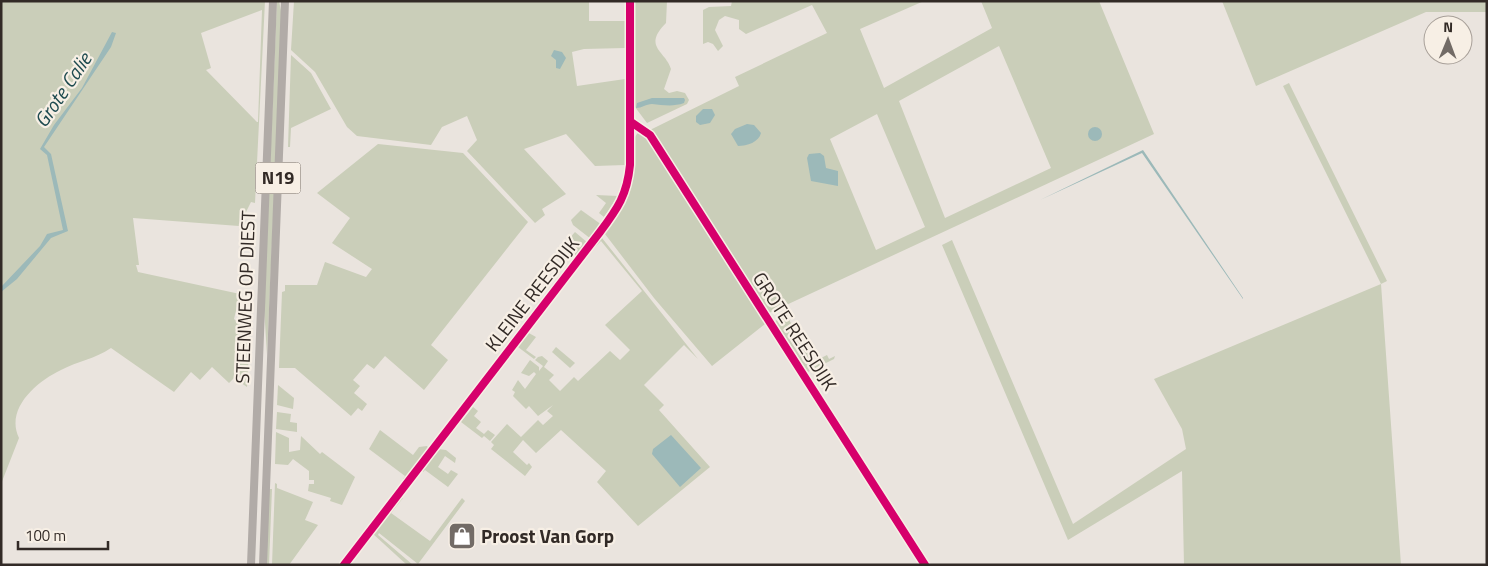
<svg xmlns="http://www.w3.org/2000/svg" width="1488" height="566" font-family="'Titillium Web',sans-serif">
  <style>
    .green { fill: #caceb9; fill-rule: evenodd }
    .water { fill: #9cb9b9 }
    .lines { fill: none; stroke-linecap: round; stroke-linejoin: round }
    .minor { stroke: #c3bdb7; stroke-width: 5 }
    .primary { stroke: #b1aba7; stroke-width: 8 }
    .cycleway-casing { stroke: #f7efe5; stroke-width: 11 }
    .cycleway { stroke: #d6006c; stroke-width: 8 }
    .labels { text-anchor: middle; stroke-width: 4.5; stroke-linejoin: round; paint-order: stroke }
    .shield { fill: #f7efe5; stroke: #6d655f; stroke-width: 1 }
    .shield-label { font-size: 18px; font-weight: bold; fill: #322a26 }
    .street-label { font-size: 19px; fill: #322a26; stroke: #f7efe5 }
    .poi-label { font-size: 19px; font-weight: bold; fill: #322a26; stroke: #f7efe5; text-anchor: start }
    .water-label { font-size: 20px; font-style: italic; fill: #1f4b50; stroke: #f7efe5 }
  </style>
  <rect width="100%" height="100%" fill="#eae4de"/>
  <g class="green">
    <path d="M 1,1 L 265,1 L 255,203 L 251,202 L 239,226 L 133,218 L 139,265 L 136,265 L 138,272 L 240,294 L 234,319 L 250,332 L 247,387 L 234,378 L 229,383 L 212,367 L 200,380 L 191,372 L 174,392 L 111,348 C 95,359 78,361 61,370 C 36,382 5,409 19,438 L 1,484 ZM 262,10 L 258,122 L 257,122 L 206,70 L 211,68 L 201,33 Z"/>
    <path d="M 277,1 L 279,1 L 282,16 L 267,355 L 264,307 Z"/>
    <path d="M 294,1 L 589,1 L 589,21 L 625,21 L 625,48 L 584,49 L 572,52 L 577,86 L 625,79 L 625,165 L 595,166 L 566,134 L 524,149 L 566,194 L 542,209 L 545,215 L 535,223 L 467,151 L 477,140 L 467,116 L 442,127 L 431,145 L 357,136 L 347,127 L 315,72 L 291,50 Z"/>
    <path d="M 634,1 L 667,1 L 666,23 C 642,47 666,51 671,69 L 664,89 L 669,93 L 677,91 L 685,93 L 689,100 L 687,104 L 647,123 L 635,107 Z"/>
    <path d="M 732,1 L 924,1 L 860,29 L 884,88 L 992,28 L 981,1 L 1099,1 L 1154,134 L 769,313 L 650,130 L 739,86 L 735,77 L 827,33 L 812,5 L 746,34 L 739,29 L 739,20 L 725,16 L 719,20 L 715,30 L 723,46 L 718,51 L 713,44 L 708,42 L 703,44 L 703,10 L 709,7 L 731,6 ZM 999,46 L 1051,168 L 945,218 L 899,101 ZM 877,114 L 925,227 L 876,250 L 830,139 Z"/>
    <path d="M 1222,1 L 1487,1 L 1487,12 L 1426,12 L 1256,86 Z"/>
    <path d="M 291,55 L 311,73 L 331,109 L 291,128 L 290,147 L 288,147 Z"/>
    <path d="M 1289,83 L 1387,281 L 1381,284 L 1401,565 L 1184,565 L 1182,471 L 1068,540 L 942,245 L 952,240 L 1073,524 L 1186,449 L 1182,429 L 1154,379 L 1381,284 L 1283,86 Z"/>
    <path d="M 638,133 L 648,136 L 784,347 L 781,348 L 765,324 L 712,366 L 654,298 L 605,234 L 605,230 C 616,214 630,199 631,178 C 632,168 630,139 638,133 Z"/>
    <path d="M 378,144 L 463,153 L 528,222 L 431,345 L 448,360 L 424,390 L 385,356 L 374,369 L 367,364 L 353,380 L 360,386 L 354,393 L 367,404 L 362,411 L 358,408 L 351,416 L 295,368 L 279,368 L 282,292 L 285,291 L 285,285 L 317,285 L 325,262 L 366,277 L 372,269 L 332,243 L 350,218 L 317,193 Z"/>
    <path d="M 596,195 L 618,196 L 604,217 L 599,213 L 606,203 Z"/>
    <path d="M 581,210 L 602,225 L 591,239 L 573,225 L 571,220 Z"/>
    <path d="M 575,232 L 588,243 L 577,257 L 572,253 L 568,240 Z"/>
    <path d="M 602,238 L 698,359 L 684,345 L 644,385 L 664,405 L 659,410 L 710,467 L 638,526 L 597,482 L 606,471 L 561,430 L 536,453 L 523,440 L 513,452 L 527,465 L 529,463 L 532,467 L 525,476 L 491,449 L 494,445 L 491,442 L 507,424 L 521,437 L 538,420 L 543,425 L 553,416 L 547,411 L 553,405 L 538,416 L 529,406 L 526,409 L 513,396 L 515,392 L 512,390 L 518,380 L 525,389 L 536,374 L 534,372 L 529,376 L 521,373 L 530,360 L 539,367 L 539,371 L 543,366 L 535,360 L 538,357 L 542,356 L 548,361 L 544,367 L 554,375 L 549,380 L 560,391 L 574,377 L 578,381 L 610,351 L 620,360 L 630,350 L 605,325 L 642,291 L 601,241 L 594,248 L 593,246 Z"/>
    <path d="M 787,316 L 813,362 L 827,355 L 829,359 L 835,356 L 834,359 L 808,372 L 775,321 Z"/>
    <path d="M 527,332 L 536,337 L 526,350 L 536,357 L 534,359 L 518,347 L 518,343 Z"/>
    <path d="M 556,347 L 575,363 L 570,368 L 552,352 Z"/>
    <path d="M 278,385 L 294,398 L 293,409 L 277,405 Z"/>
    <path d="M 473,407 L 478,411 L 474,416 L 481,422 L 476,428 L 484,434 L 488,430 L 495,435 L 490,441 L 484,436 L 482,438 L 461,422 Z"/>
    <path d="M 277,412 L 291,414 L 290,422 L 297,423 L 297,432 L 276,429 Z"/>
    <path d="M 380,430 L 413,455 L 419,447 L 427,446 L 429,449 L 406,480 L 403,479 L 405,476 L 369,449 Z"/>
    <path d="M 276,432 L 289,438 L 289,452 L 300,450 L 301,436 L 320,454 L 322,452 L 355,477 L 342,505 L 330,501 L 331,498 L 308,491 L 309,484 L 314,484 L 314,480 L 309,480 L 309,471 L 293,459 L 288,465 L 275,464 Z"/>
    <path d="M 438,449 L 446,450 L 456,458 L 455,463 L 445,456 L 438,467 L 448,474 L 451,470 L 458,474 L 448,487 L 425,470 L 423,472 L 420,470 Z"/>
    <path d="M 275,483 L 277,484 L 277,488 L 313,502 L 305,520 L 318,525 L 289,565 L 272,565 Z"/>
    <path d="M 269,489 L 272,489 L 269,565 L 266,565 Z"/>
    <path d="M 400,496 L 403,498 L 391,513 L 430,541 L 462,498 L 465,501 L 418,564 L 379,533 L 378,535 L 413,565 L 407,565 L 372,533 Z"/>
  </g>
  <g class="water">
    <path d="M 112,32 L 116,33 L 111,47 L 44,147 L 51,154 L 68,231 L 51,238 L 17,279 L 1,292 L 1,287 L 40,246 L 47,234 L 63,230 L 47,155 L 40,149 L 54,125 L 82,88 Z"/>
    <path d="M 554,50 L 562,52 L 566,58 L 560,69 L 556,68 L 556,60 L 551,56 Z"/>
    <path d="M 652,98 L 684,98 L 685,100 L 684,103 C 673,107 663,105 652,104 C 646,104 642,108 636,108 L 637,103 Z"/>
    <path d="M 703,109 L 712,109 L 715,115 L 710,123 L 700,125 L 696,122 L 696,116 Z"/>
    <path d="M 747,124 L 754,125 L 761,133 C 759,142 747,146 738,146 L 731,134 L 735,129 Z"/>
    <circle cx="1095" cy="134" r="7"/>
    <path d="M 1143,150 L 1243,298 L 1243,299 L 1142,153 L 1040,200 Z"/>
    <path d="M 820,153 L 824,156 L 826,168 L 838,171 L 838,186 L 811,181 L 807,158 L 809,154 Z"/>
    <path d="M 671,435 L 701,468 L 680,487 L 652,454 L 653,449 Z"/>
  </g>
  <g class="lines">
    <g class="minor">
      <path d="M 631,122 L 650,135 L 925,565"/>
      <path d="M 344,565 L 600,232 C 618,208 627,195 630,165 L 630,1"/>
    </g>
    <g class="primary">
      <path d="M 251,565 L 273,1"/>
      <path d="M 263,565 L 285,1"/>
    </g>
    <g class="cycleway-casing">
      <g id="cycleway">
        <path d="M 631,122 L 650,135 L 925,565"/>
        <path d="M 344,565 L 600,232 C 618,208 627,195 630,165 L 630,1"/>
      </g>
    </g>
    <use href="#cycleway" class="cycleway"/>
  </g>
  <defs>
    <g id="shop-square" transform="scale(1.4375)"><rect x="-9" y="-9" width="18" height="18" rx="4" fill="#726b66" stroke="#f7efe5"/><path d="M-5-2.5h2.3a2.7 3.5 0 0 1 5.4 0H5L5.5 6h-11ZM-1.5-2.5h3a1.5 2.3 0 0 0-3 0Z" fill="#fff"/></g>
  </defs>
  <g fill-rule="evenodd">
    <use href="#shop-square" x="462" y="536"/>
  </g>
  <g class="labels">
    <rect class="shield" x="255.5" y="162.5" width="45" height="31" rx="4"/>
    <g class="shield-label">
      <text x="278" y="184">N19</text>
    </g>
    <g class="street-label">
      <text transform="translate(532 294) rotate(-52)" y="7">KLEINE REESDIJK</text>
      <text transform="translate(245 297) rotate(-88)" y="7">STEENWEG OP DIEST</text>
      <text transform="translate(795 331) rotate(57)" y="7">GROTE REESDIJK</text>
    </g>
    <g class="poi-label">
      <text x="481" y="543">Proost Van Gorp</text>
    </g>
    <g class="water-label">
      <text transform="translate(63 90) rotate(-56)" y="7">Grote Calie</text>
    </g>
  </g>
  <rect width="1488" height="566" fill="none" stroke="#322a26" stroke-width="5"/>
  <g transform="translate(1448 40) rotate(1)"><circle r="24" fill="#f7efe5" stroke="#a8a099"/>
  <path d="M0-4L9 19L0 12L-9 19Z" fill="#726b66"/>
  <text y="-8" font-size="14" font-weight="bold" text-anchor="middle" fill="#322a26">N</text>
  </g>
  <path d="M18 541v8h90v-8" fill="none" stroke="#322a26" stroke-width="2.5"/>
  <text x="25" y="541" font-size="15" fill="#322a26" stroke="#f7efe5" stroke-width="4" paint-order="stroke">100 m</text>
</svg>
